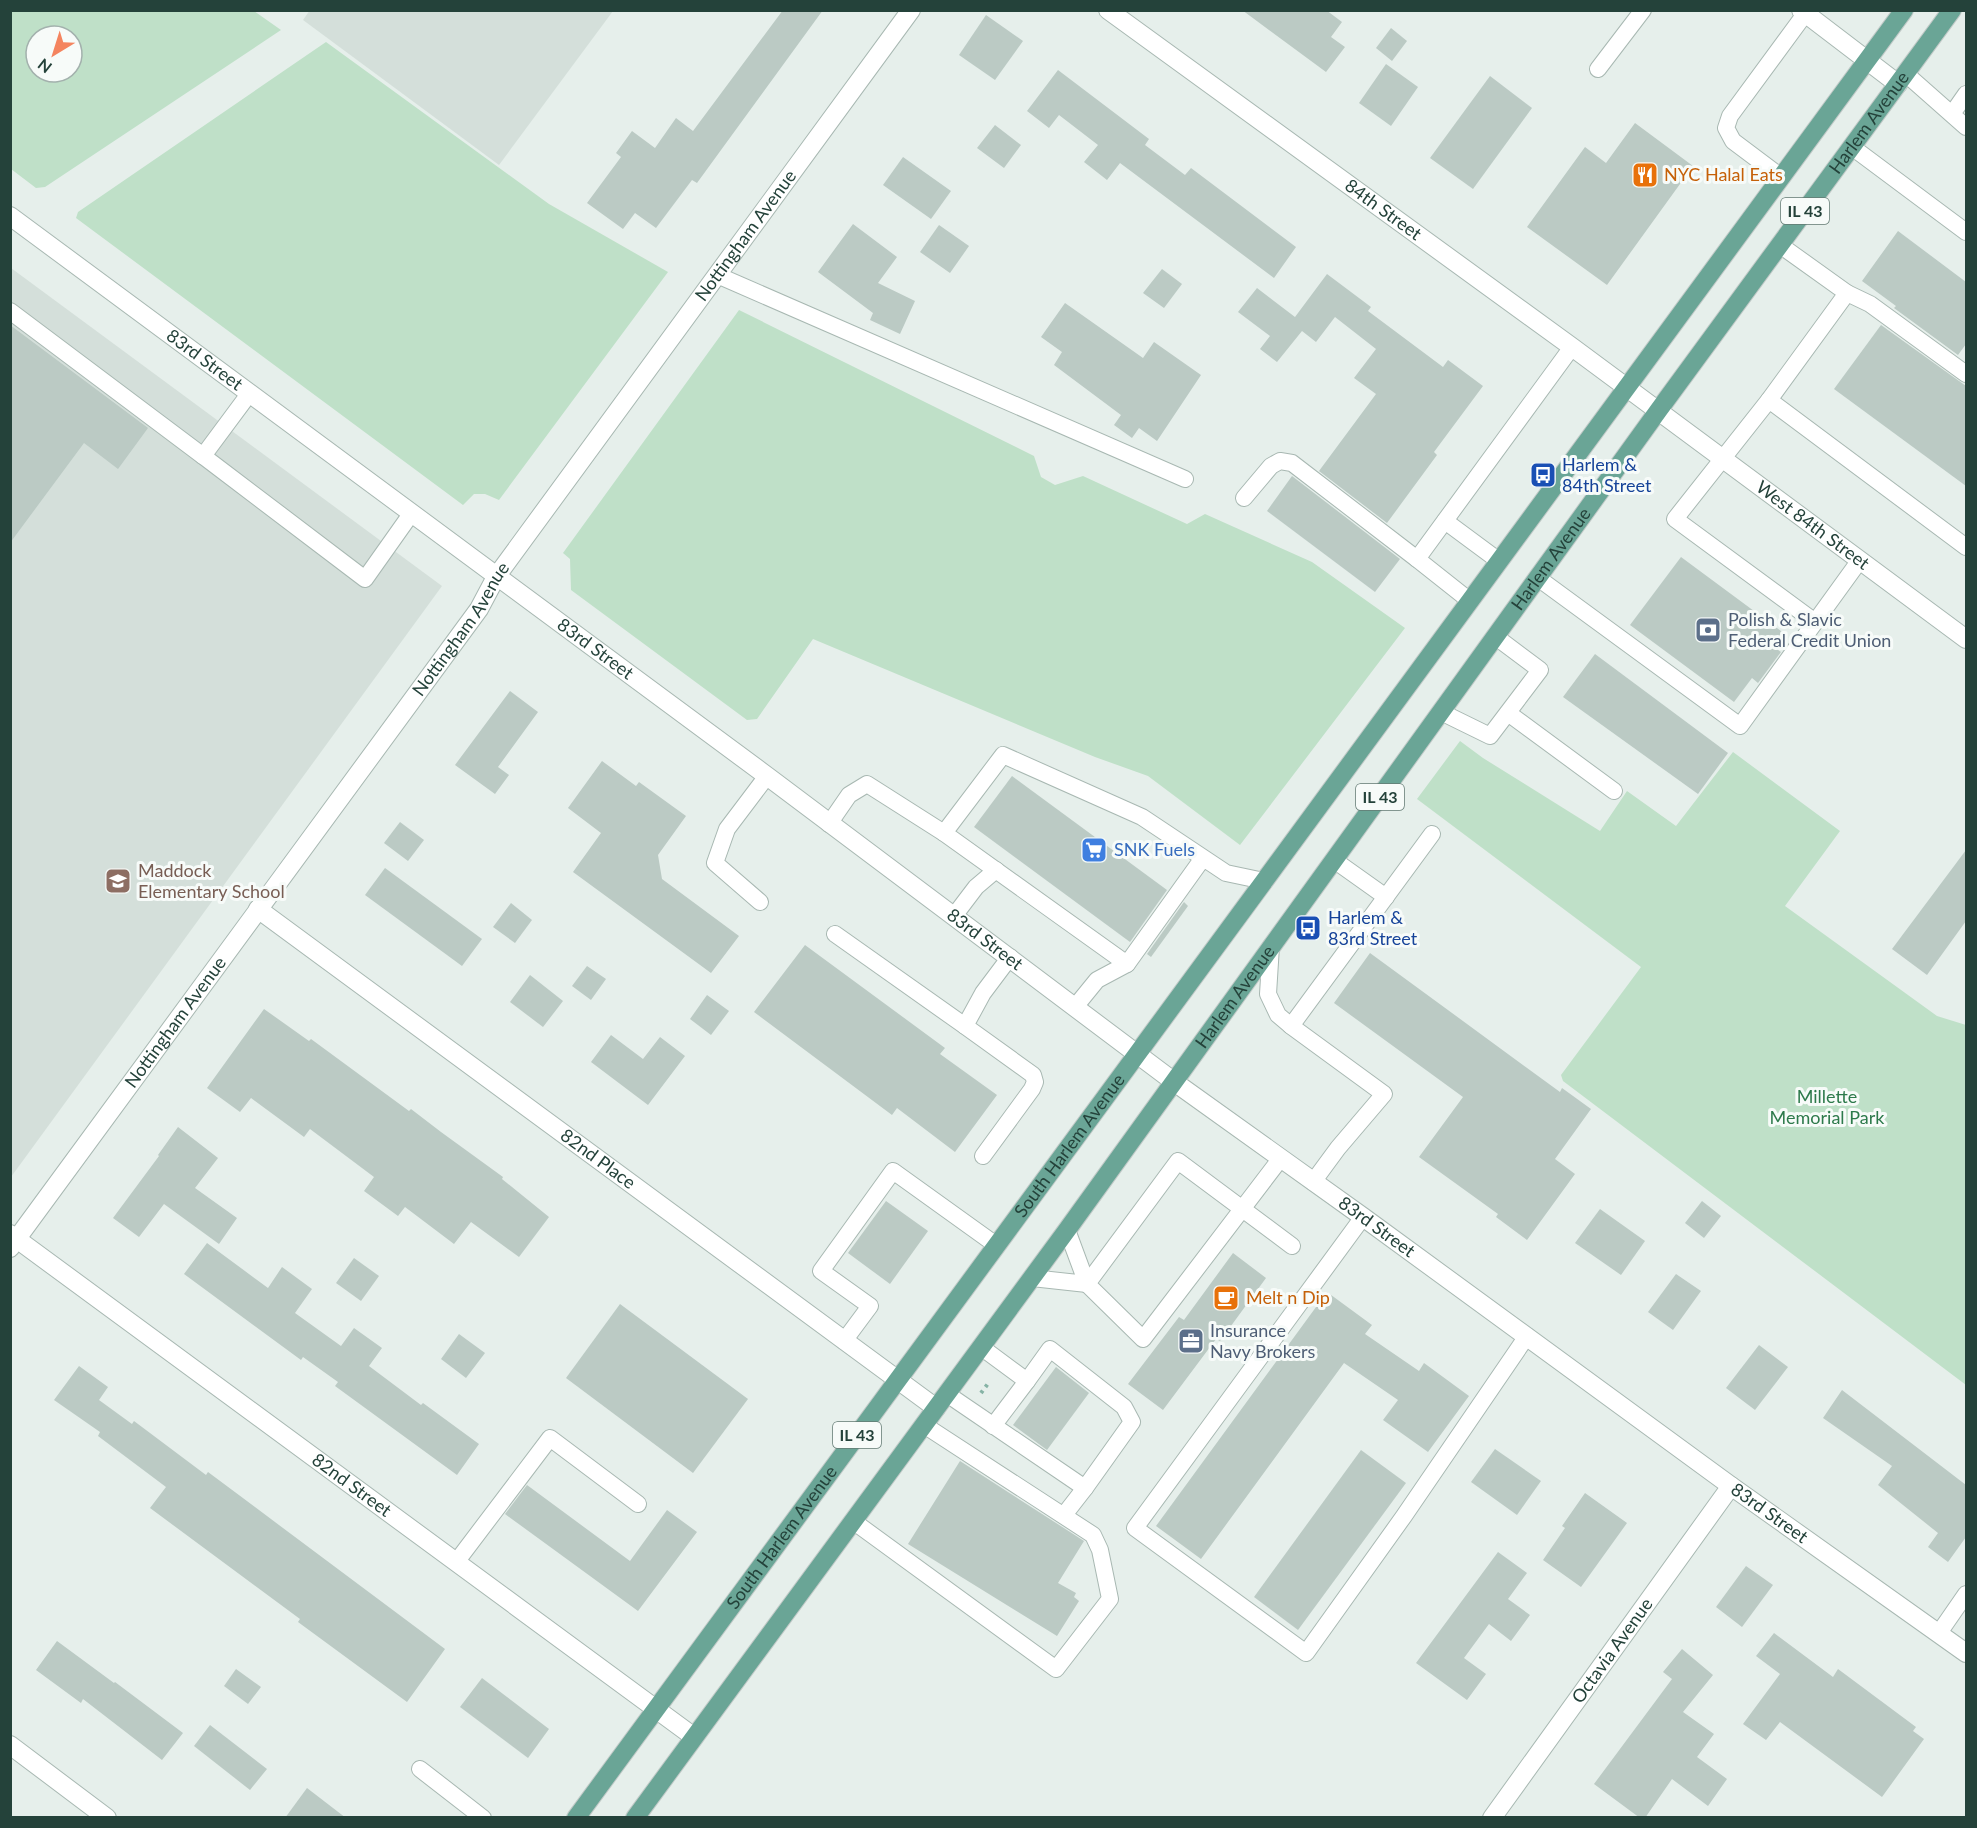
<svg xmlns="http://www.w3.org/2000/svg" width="1977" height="1828" font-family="Lato,sans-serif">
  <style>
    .built { fill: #d4dfda }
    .green { fill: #bfe0c8; fill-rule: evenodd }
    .building { fill: #bbcac4 }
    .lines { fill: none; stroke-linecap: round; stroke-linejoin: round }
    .service-casing { stroke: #a8b8b2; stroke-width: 18 }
    .minor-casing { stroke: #a8b8b2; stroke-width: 20 }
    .primary-casing { stroke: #c2cac8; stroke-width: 20 }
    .path { stroke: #86b3a5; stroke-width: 4; stroke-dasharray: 3 4.5; stroke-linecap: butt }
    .service { stroke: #fff; stroke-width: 16 }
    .minor { stroke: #fff; stroke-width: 18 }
    .primary { stroke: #6aa596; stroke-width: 18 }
    .labels { text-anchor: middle; stroke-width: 6; stroke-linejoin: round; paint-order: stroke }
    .shield { fill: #f7fbf9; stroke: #637a73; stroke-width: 1.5 }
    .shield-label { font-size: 16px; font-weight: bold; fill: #24423a }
    .street-label { font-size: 18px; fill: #24423a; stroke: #f7fbf9 }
    .food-label { font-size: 18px; fill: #c56008; stroke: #f7fbf9; text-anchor: start }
    .transit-label { font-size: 18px; fill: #164399; stroke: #f7fbf9; text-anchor: start }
    .service-label { font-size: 18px; fill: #4e5e75; stroke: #f7fbf9; text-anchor: start }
    .shop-label { font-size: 18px; fill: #366cbe; stroke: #f7fbf9; text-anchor: start }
    .education-label { font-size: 18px; fill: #785e54; stroke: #f7fbf9; text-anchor: start }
    .park-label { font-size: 18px; fill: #2d7a4b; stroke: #f7fbf9 }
  </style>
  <rect width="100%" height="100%" fill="#e6efeb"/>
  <g class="built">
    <path d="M 310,10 L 613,10 L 613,11 L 499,165 L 303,20 Z"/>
    <path d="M 11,268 L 442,586 L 11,1177 Z"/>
  </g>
  <g class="green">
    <path d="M 11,10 L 254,11 L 281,30 L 45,187 L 36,188 L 11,169 ZM 36,36 L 72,36 L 72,72 L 36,72 Z"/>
    <path d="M 326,42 L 549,204 L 668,272 L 499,500 L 485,494 L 474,494 L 463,505 L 76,218 L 78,212 Z"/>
    <path d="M 739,310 L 1034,456 L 1041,477 L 1055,485 L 1083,476 L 1187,524 L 1205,514 L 1312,562 L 1405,628 L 1240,845 L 1148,776 L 1095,757 L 813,639 L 757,719 L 747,720 L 571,590 L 570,559 L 563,553 Z"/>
    <path d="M 1460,741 L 1483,758 L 1600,831 L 1627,791 L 1676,826 L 1733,752 L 1840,831 L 1785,906 L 1937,1016 L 1966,1025 L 1966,1385 L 1563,1081 L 1561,1075 L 1641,967 L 1417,799 Z"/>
  </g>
  <g class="building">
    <path d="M 783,10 L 823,10 L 697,183 L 692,180 L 656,228 L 635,213 L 623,229 L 587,203 L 621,157 L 616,153 L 632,131 L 655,148 L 676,118 L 693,131 Z"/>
    <path d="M 1242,10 L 1326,10 L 1342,22 L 1331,37 L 1345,47 L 1326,72 Z"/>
    <path d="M 986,15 L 1023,41 L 995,80 L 959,55 Z"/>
    <path d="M 1391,28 L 1407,41 L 1392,61 L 1376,48 Z"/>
    <path d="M 1386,64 L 1418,87 L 1391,126 L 1359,103 Z"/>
    <path d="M 1058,70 L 1149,139 L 1145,145 L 1185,175 L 1191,168 L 1296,247 L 1274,278 L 1120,163 L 1107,180 L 1084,162 L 1098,145 L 1059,115 L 1049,128 L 1027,111 Z"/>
    <path d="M 1490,76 L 1532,108 L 1473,189 L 1430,158 Z"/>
    <path d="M 1635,123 L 1693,166 L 1607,285 L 1527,227 L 1585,147 L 1606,163 Z"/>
    <path d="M 995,125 L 1021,145 L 1004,168 L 977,148 Z"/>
    <path d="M 903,157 L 951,191 L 931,219 L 883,185 Z"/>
    <path d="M 853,224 L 897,257 L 878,283 L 915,301 L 900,334 L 870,320 L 873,313 L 818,272 Z"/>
    <path d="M 939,225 L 969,246 L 950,273 L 920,252 Z"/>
    <path d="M 1898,231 L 1966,282 L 1966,344 L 1958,355 L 1894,308 L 1896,306 L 1862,281 Z"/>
    <path d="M 1162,269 L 1182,284 L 1164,308 L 1143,293 Z"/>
    <path d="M 1327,274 L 1371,307 L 1368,311 L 1443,367 L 1448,360 L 1483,386 L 1434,452 L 1437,455 L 1387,523 L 1319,471 L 1376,394 L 1354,378 L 1376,349 L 1335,317 L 1316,342 L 1302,331 L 1277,362 L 1260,349 L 1270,336 L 1238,312 L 1257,288 L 1295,317 Z"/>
    <path d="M 1065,303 L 1143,358 L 1154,342 L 1201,375 L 1157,441 L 1139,428 L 1132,438 L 1114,425 L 1121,415 L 1054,365 L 1062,352 L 1041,337 Z"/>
    <path d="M 10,325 L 148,428 L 118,469 L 84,443 L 10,543 Z"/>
    <path d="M 1881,325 L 1966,386 L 1966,486 L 1834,389 Z"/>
    <path d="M 1292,476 L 1400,559 L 1375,592 L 1267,511 Z"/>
    <path d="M 1681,557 L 1785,634 L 1775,648 L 1781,652 L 1758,683 L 1752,678 L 1734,702 L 1630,625 Z"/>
    <path d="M 1595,654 L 1728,753 L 1698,794 L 1563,697 Z"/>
    <path d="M 510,691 L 538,712 L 498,767 L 509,775 L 495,794 L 455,765 Z"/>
    <path d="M 602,761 L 636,786 L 639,782 L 686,816 L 658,855 L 662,879 L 739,936 L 711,973 L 573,872 L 601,833 L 568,808 Z"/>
    <path d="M 1012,776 L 1167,890 L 1130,942 L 974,827 Z"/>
    <path d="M 400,822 L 424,840 L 408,861 L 384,843 Z"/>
    <path d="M 1966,850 L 1966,921 L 1927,975 L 1892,949 Z"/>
    <path d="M 385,868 L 482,939 L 462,966 L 365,895 Z"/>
    <path d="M 1184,902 L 1188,906 L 1151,957 L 1147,954 Z"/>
    <path d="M 511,903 L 532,920 L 515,943 L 493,927 Z"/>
    <path d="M 805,945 L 945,1048 L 940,1054 L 997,1095 L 955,1152 L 897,1108 L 892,1115 L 754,1012 Z"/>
    <path d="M 1370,953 L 1560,1092 L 1562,1088 L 1591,1109 L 1555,1159 L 1575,1174 L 1527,1240 L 1496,1217 L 1498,1214 L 1419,1157 L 1463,1097 L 1334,1003 Z"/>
    <path d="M 587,966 L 606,979 L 591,1000 L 572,986 Z"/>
    <path d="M 530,975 L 563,1001 L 543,1027 L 510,1002 Z"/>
    <path d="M 707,995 L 729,1011 L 711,1035 L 690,1019 Z"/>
    <path d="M 264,1009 L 309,1041 L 311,1039 L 409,1111 L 411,1109 L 441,1132 L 503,1177 L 502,1179 L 549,1217 L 519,1257 L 471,1222 L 454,1244 L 405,1207 L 398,1216 L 364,1191 L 374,1177 L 310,1129 L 304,1137 L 251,1098 L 240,1112 L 207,1088 Z"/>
    <path d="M 611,1035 L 643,1059 L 660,1037 L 685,1056 L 648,1105 L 591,1062 Z"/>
    <path d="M 178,1127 L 218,1158 L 195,1188 L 237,1218 L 219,1244 L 164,1204 L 139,1237 L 113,1218 L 159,1156 L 158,1155 Z"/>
    <path d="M 886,1201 L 928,1231 L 890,1284 L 848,1253 Z"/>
    <path d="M 1702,1201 L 1721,1216 L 1704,1238 L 1685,1223 Z"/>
    <path d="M 1600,1209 L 1645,1241 L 1621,1275 L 1575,1243 Z"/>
    <path d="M 207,1243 L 268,1288 L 282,1267 L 312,1289 L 295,1313 L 341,1346 L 354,1328 L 382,1348 L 369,1366 L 421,1405 L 423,1403 L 479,1444 L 457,1475 L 335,1386 L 338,1382 L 303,1357 L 301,1360 L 184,1274 Z"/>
    <path d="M 1233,1253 L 1266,1278 L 1220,1341 L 1216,1339 L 1163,1410 L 1128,1384 L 1179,1317 L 1184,1320 Z"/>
    <path d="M 354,1258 L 379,1276 L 361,1301 L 336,1283 Z"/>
    <path d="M 1676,1274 L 1701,1291 L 1673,1330 L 1648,1312 Z"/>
    <path d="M 1327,1292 L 1372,1325 L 1365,1334 L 1419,1371 L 1424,1363 L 1469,1396 L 1428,1452 L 1383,1420 L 1398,1400 L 1344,1363 L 1201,1559 L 1156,1526 Z"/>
    <path d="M 620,1304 L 748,1399 L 693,1473 L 566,1378 Z"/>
    <path d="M 459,1334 L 485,1353 L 466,1378 L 441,1359 Z"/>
    <path d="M 1759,1345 L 1788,1367 L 1755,1410 L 1726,1388 Z"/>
    <path d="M 79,1366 L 108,1387 L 99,1400 L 132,1424 L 134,1421 L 206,1475 L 208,1472 L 445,1649 L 407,1702 L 298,1622 L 300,1619 L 150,1508 L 166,1487 L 98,1436 L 100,1432 L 54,1400 Z"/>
    <path d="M 1056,1367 L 1089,1393 L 1047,1450 L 1013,1425 Z"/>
    <path d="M 1842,1390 L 1966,1485 L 1966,1537 L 1948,1562 L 1928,1547 L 1938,1533 L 1878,1485 L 1892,1466 L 1823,1418 Z"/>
    <path d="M 1495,1449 L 1541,1481 L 1517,1515 L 1471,1482 Z"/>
    <path d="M 1361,1450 L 1406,1483 L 1298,1630 L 1254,1597 Z"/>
    <path d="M 960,1461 L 1084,1541 L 1058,1583 L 1076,1593 L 1074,1597 L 1079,1601 L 1057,1636 L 908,1544 Z"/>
    <path d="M 527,1485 L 630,1561 L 667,1510 L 697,1532 L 638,1611 L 505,1514 Z"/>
    <path d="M 1585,1493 L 1627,1523 L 1581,1587 L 1543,1560 L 1565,1528 L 1562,1526 Z"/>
    <path d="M 1498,1552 L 1527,1573 L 1508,1599 L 1530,1615 L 1511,1641 L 1489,1624 L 1464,1658 L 1486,1674 L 1467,1700 L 1416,1663 Z"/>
    <path d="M 1746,1566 L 1773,1585 L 1742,1627 L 1716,1607 Z"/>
    <path d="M 1774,1633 L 1833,1677 L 1838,1669 L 1916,1727 L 1913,1731 L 1924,1739 L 1882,1797 L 1780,1722 L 1766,1740 L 1743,1724 L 1780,1674 L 1756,1656 Z"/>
    <path d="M 57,1641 L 114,1683 L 115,1682 L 183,1733 L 162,1760 L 83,1699 L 81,1703 L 36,1670 Z"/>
    <path d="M 1682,1649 L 1713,1675 L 1683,1712 L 1714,1734 L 1697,1757 L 1727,1779 L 1708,1806 L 1672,1779 L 1645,1818 L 1640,1818 L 1594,1784 L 1672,1679 L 1663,1672 Z"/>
    <path d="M 236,1669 L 261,1687 L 248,1704 L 224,1686 Z"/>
    <path d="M 482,1678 L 549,1729 L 528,1758 L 460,1707 Z"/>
    <path d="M 210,1725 L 267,1769 L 250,1790 L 194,1746 Z"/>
    <path d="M 307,1788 L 346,1818 L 285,1818 Z"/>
  </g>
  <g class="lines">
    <g class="service-casing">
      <g id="service">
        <path d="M 1598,69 L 1643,10"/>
        <path d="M 1906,74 L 1966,127"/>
        <path d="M 1952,114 L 1966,94"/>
        <path d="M 1852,147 L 1966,232"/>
        <path d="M 1781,177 L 1733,141 L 1726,128 L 1730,116 L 1805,14"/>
        <path d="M 717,275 L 1185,479"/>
        <path d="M 1847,293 L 1870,304 L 1966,374"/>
        <path d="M 10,311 L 203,456"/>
        <path d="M 249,394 L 203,456 L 365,579 L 411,514"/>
        <path d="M 1769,400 L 1847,293 L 1780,245"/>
        <path d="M 1244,498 L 1271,466 L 1280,461 L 1292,463 L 1417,559 L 1572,347"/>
        <path d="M 1445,521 L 1499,561"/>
        <path d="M 1417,559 L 1470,601"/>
        <path d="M 1538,578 L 1740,726 L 1860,560"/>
        <path d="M 1815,622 L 1675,519 L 1769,400 L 1966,547"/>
        <path d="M 1441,712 L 1490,736 L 1540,670 L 1496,637"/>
        <path d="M 1508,713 L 1614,791"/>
        <path d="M 829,824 L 849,795 L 867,784 L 944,833"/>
        <path d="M 1203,858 L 1127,964 L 944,833 L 1003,755 L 1142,817 L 1226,873 L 1264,881"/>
        <path d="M 1334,860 L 1386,897"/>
        <path d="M 760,902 L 715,863 L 727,829 L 767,776"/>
        <path d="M 954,916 L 976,887 L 996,870"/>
        <path d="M 835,934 L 965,1026"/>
        <path d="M 1271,946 L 1268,994 L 1278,1015 L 1291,1026"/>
        <path d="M 1075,1007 L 1097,980 L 1127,964"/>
        <path d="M 983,1156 L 1032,1089 L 1035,1082 L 1033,1075 L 965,1026 L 983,993 L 1010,957"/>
        <path d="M 1281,1158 L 1143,1339 L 1087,1284 L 1178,1161 L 1292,1246"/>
        <path d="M 1313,1182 L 1338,1148 L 1384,1094 L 1291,1026 L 1432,834"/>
        <path d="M 1363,1217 L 1135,1528 L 1306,1653 L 1404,1516 L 1527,1336"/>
        <path d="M 1032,1278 L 1087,1284 L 1067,1230"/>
        <path d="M 844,1341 L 870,1306 L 821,1271 L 893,1171 L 996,1245"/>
        <path d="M 947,1394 L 1085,1488 L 1132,1422 L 1124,1407 L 1050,1349 L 1027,1381 L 981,1347"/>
        <path d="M 993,1426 L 1027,1381"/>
        <path d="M 1064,1515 L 1085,1488"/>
        <path d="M 853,1521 L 1056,1669 L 1110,1599 L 1100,1550 L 1093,1535 L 924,1425"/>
        <path d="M 457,1561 L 550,1438 L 638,1504"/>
        <path d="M 1939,1633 L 1966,1594"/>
        <path d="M 420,1769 L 483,1818"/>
      </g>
    </g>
    <g class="minor-casing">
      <g id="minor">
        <path id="s1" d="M 1108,10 L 1572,347 L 1966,639"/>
        <path d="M 1801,10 L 1898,84"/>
        <path id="s2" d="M 10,216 L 767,776 L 1173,1081 L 1363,1217 L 1731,1486 L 1966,1653"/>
        <path id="s3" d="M 258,909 L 936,1408"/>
        <path id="s4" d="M 10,1234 L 694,1737"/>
        <path id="s5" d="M 10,1248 L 479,609 L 496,577 L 911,10"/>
        <path d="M 10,1745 L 107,1818"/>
        <path id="s6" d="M 1492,1818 L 1731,1486"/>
      </g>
    </g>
    <g class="primary-casing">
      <g id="primary">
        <path id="s7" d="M 576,1818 L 1904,10"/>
        <path id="s8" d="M 635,1818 L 1067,1230 L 1658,411 L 1952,10"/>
      </g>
    </g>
    <path class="path" d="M 981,1393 L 990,1381"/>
    <use href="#service" class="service"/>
    <use href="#minor" class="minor"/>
    <use href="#primary" class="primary"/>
  </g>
  <defs>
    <g id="restaurant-square" transform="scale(1.35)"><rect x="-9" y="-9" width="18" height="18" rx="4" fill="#e8710a" stroke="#f7fbf9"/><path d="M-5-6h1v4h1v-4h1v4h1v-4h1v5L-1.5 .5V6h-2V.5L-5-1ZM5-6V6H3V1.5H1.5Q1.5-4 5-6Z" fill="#fff"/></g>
    <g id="bus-square" transform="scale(1.35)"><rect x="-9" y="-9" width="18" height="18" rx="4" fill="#1a4fb4" stroke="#f7fbf9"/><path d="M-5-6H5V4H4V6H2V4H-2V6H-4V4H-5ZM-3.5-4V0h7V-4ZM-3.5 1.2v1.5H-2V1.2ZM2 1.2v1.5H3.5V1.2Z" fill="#fff"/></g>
    <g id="bank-square" transform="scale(1.35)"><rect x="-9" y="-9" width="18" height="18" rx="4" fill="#5c6f8a" stroke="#f7fbf9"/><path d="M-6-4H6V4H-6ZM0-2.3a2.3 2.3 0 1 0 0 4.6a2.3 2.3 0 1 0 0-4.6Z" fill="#fff"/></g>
    <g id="supermarket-square" transform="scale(1.35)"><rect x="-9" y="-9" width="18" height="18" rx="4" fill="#3f7fe0" stroke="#f7fbf9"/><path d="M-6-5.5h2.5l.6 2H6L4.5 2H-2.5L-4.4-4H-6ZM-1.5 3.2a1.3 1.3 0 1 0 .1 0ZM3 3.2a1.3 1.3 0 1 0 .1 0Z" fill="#fff"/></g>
    <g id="school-square" transform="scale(1.35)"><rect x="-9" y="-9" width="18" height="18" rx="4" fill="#8d6e63" stroke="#f7fbf9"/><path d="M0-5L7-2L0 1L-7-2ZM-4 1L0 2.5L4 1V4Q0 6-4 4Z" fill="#fff"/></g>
    <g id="cafe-square" transform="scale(1.35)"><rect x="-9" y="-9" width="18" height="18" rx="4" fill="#e8710a" stroke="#f7fbf9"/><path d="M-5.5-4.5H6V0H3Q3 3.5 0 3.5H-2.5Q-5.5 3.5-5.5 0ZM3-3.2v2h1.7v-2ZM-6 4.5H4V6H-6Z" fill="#fff"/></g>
    <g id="office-square" transform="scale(1.35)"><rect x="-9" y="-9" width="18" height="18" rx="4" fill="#5c6f8a" stroke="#f7fbf9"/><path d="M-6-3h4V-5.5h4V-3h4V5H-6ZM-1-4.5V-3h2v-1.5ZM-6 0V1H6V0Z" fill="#fff"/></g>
  </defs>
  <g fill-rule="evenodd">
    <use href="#restaurant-square" x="1645" y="175"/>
    <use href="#bus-square" x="1543" y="475"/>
    <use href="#bank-square" x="1708" y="630"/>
    <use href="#supermarket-square" x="1094" y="850"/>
    <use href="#school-square" x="118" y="881"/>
    <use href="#bus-square" x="1308" y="928"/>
    <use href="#cafe-square" x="1226" y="1298"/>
    <use href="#office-square" x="1191" y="1341"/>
  </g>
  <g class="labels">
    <g class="shield">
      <rect x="1781" y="198" width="48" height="26" rx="4.5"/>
      <rect x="1356" y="784" width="48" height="26" rx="4.5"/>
      <rect x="833" y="1422" width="48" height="26" rx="4.5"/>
    </g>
    <g class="shield-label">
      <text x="1805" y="217">IL 43</text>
      <text x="1380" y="803">IL 43</text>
      <text x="857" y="1441">IL 43</text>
    </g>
    <g class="street-label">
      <text dy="6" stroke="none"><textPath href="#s8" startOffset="2097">Harlem Avenue</textPath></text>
      <text dy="6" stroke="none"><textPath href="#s1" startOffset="340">84th Street</textPath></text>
      <text dy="6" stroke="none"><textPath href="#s5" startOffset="1252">Nottingham Avenue</textPath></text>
      <text dy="6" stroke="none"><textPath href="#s2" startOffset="242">83rd Street</textPath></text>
      <text dy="6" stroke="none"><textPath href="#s1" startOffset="873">West 84th Street</textPath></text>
      <text dy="6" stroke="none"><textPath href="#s8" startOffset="1557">Harlem Avenue</textPath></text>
      <text dy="6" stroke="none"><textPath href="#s5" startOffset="766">Nottingham Avenue</textPath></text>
      <text dy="6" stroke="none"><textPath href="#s2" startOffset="728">83rd Street</textPath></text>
      <text dy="6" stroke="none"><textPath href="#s2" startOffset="1214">83rd Street</textPath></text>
      <text dy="6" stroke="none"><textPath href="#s8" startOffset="1017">Harlem Avenue</textPath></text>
      <text dy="6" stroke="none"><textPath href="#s5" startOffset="280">Nottingham Avenue</textPath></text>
      <text dy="6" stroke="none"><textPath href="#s7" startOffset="834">South Harlem Avenue</textPath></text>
      <text dy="6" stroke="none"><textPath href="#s3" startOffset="422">82nd Place</textPath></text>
      <text dy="6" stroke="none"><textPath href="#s2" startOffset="1700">83rd Street</textPath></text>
      <text dy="6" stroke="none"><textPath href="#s4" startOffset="424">82nd Street</textPath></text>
      <text dy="6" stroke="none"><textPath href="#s2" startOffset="2186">83rd Street</textPath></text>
      <text dy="6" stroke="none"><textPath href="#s7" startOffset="348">South Harlem Avenue</textPath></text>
      <text dy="6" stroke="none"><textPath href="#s6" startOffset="206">Octavia Avenue</textPath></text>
    </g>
    <g class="food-label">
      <text x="1664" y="181">NYC Halal Eats</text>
      <text x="1246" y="1304">Melt n Dip</text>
    </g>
    <g class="transit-label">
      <text x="1562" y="471">Harlem &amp;<tspan x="1562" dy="21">84th Street</tspan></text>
      <text x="1328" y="924">Harlem &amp;<tspan x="1328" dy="21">83rd Street</tspan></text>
    </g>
    <g class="service-label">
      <text x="1728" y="626">Polish &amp; Slavic<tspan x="1728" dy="21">Federal Credit Union</tspan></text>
      <text x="1210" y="1337">Insurance<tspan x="1210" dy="21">Navy Brokers</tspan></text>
    </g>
    <g class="shop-label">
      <text x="1114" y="856">SNK Fuels</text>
    </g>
    <g class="education-label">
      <text x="138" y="877">Maddock<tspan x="138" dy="21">Elementary School</tspan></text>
    </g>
    <g class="park-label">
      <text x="1827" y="1103">Millette<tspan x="1827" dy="21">Memorial Park</tspan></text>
    </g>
  </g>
  <rect width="1977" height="1828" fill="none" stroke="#24423a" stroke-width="24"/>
  <g transform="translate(54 54) rotate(218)"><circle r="28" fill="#f7fbf9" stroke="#a3b1ad" stroke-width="1.5"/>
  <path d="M0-4.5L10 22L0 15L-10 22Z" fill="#f4845f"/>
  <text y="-9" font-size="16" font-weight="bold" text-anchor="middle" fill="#24423a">N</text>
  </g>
</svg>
